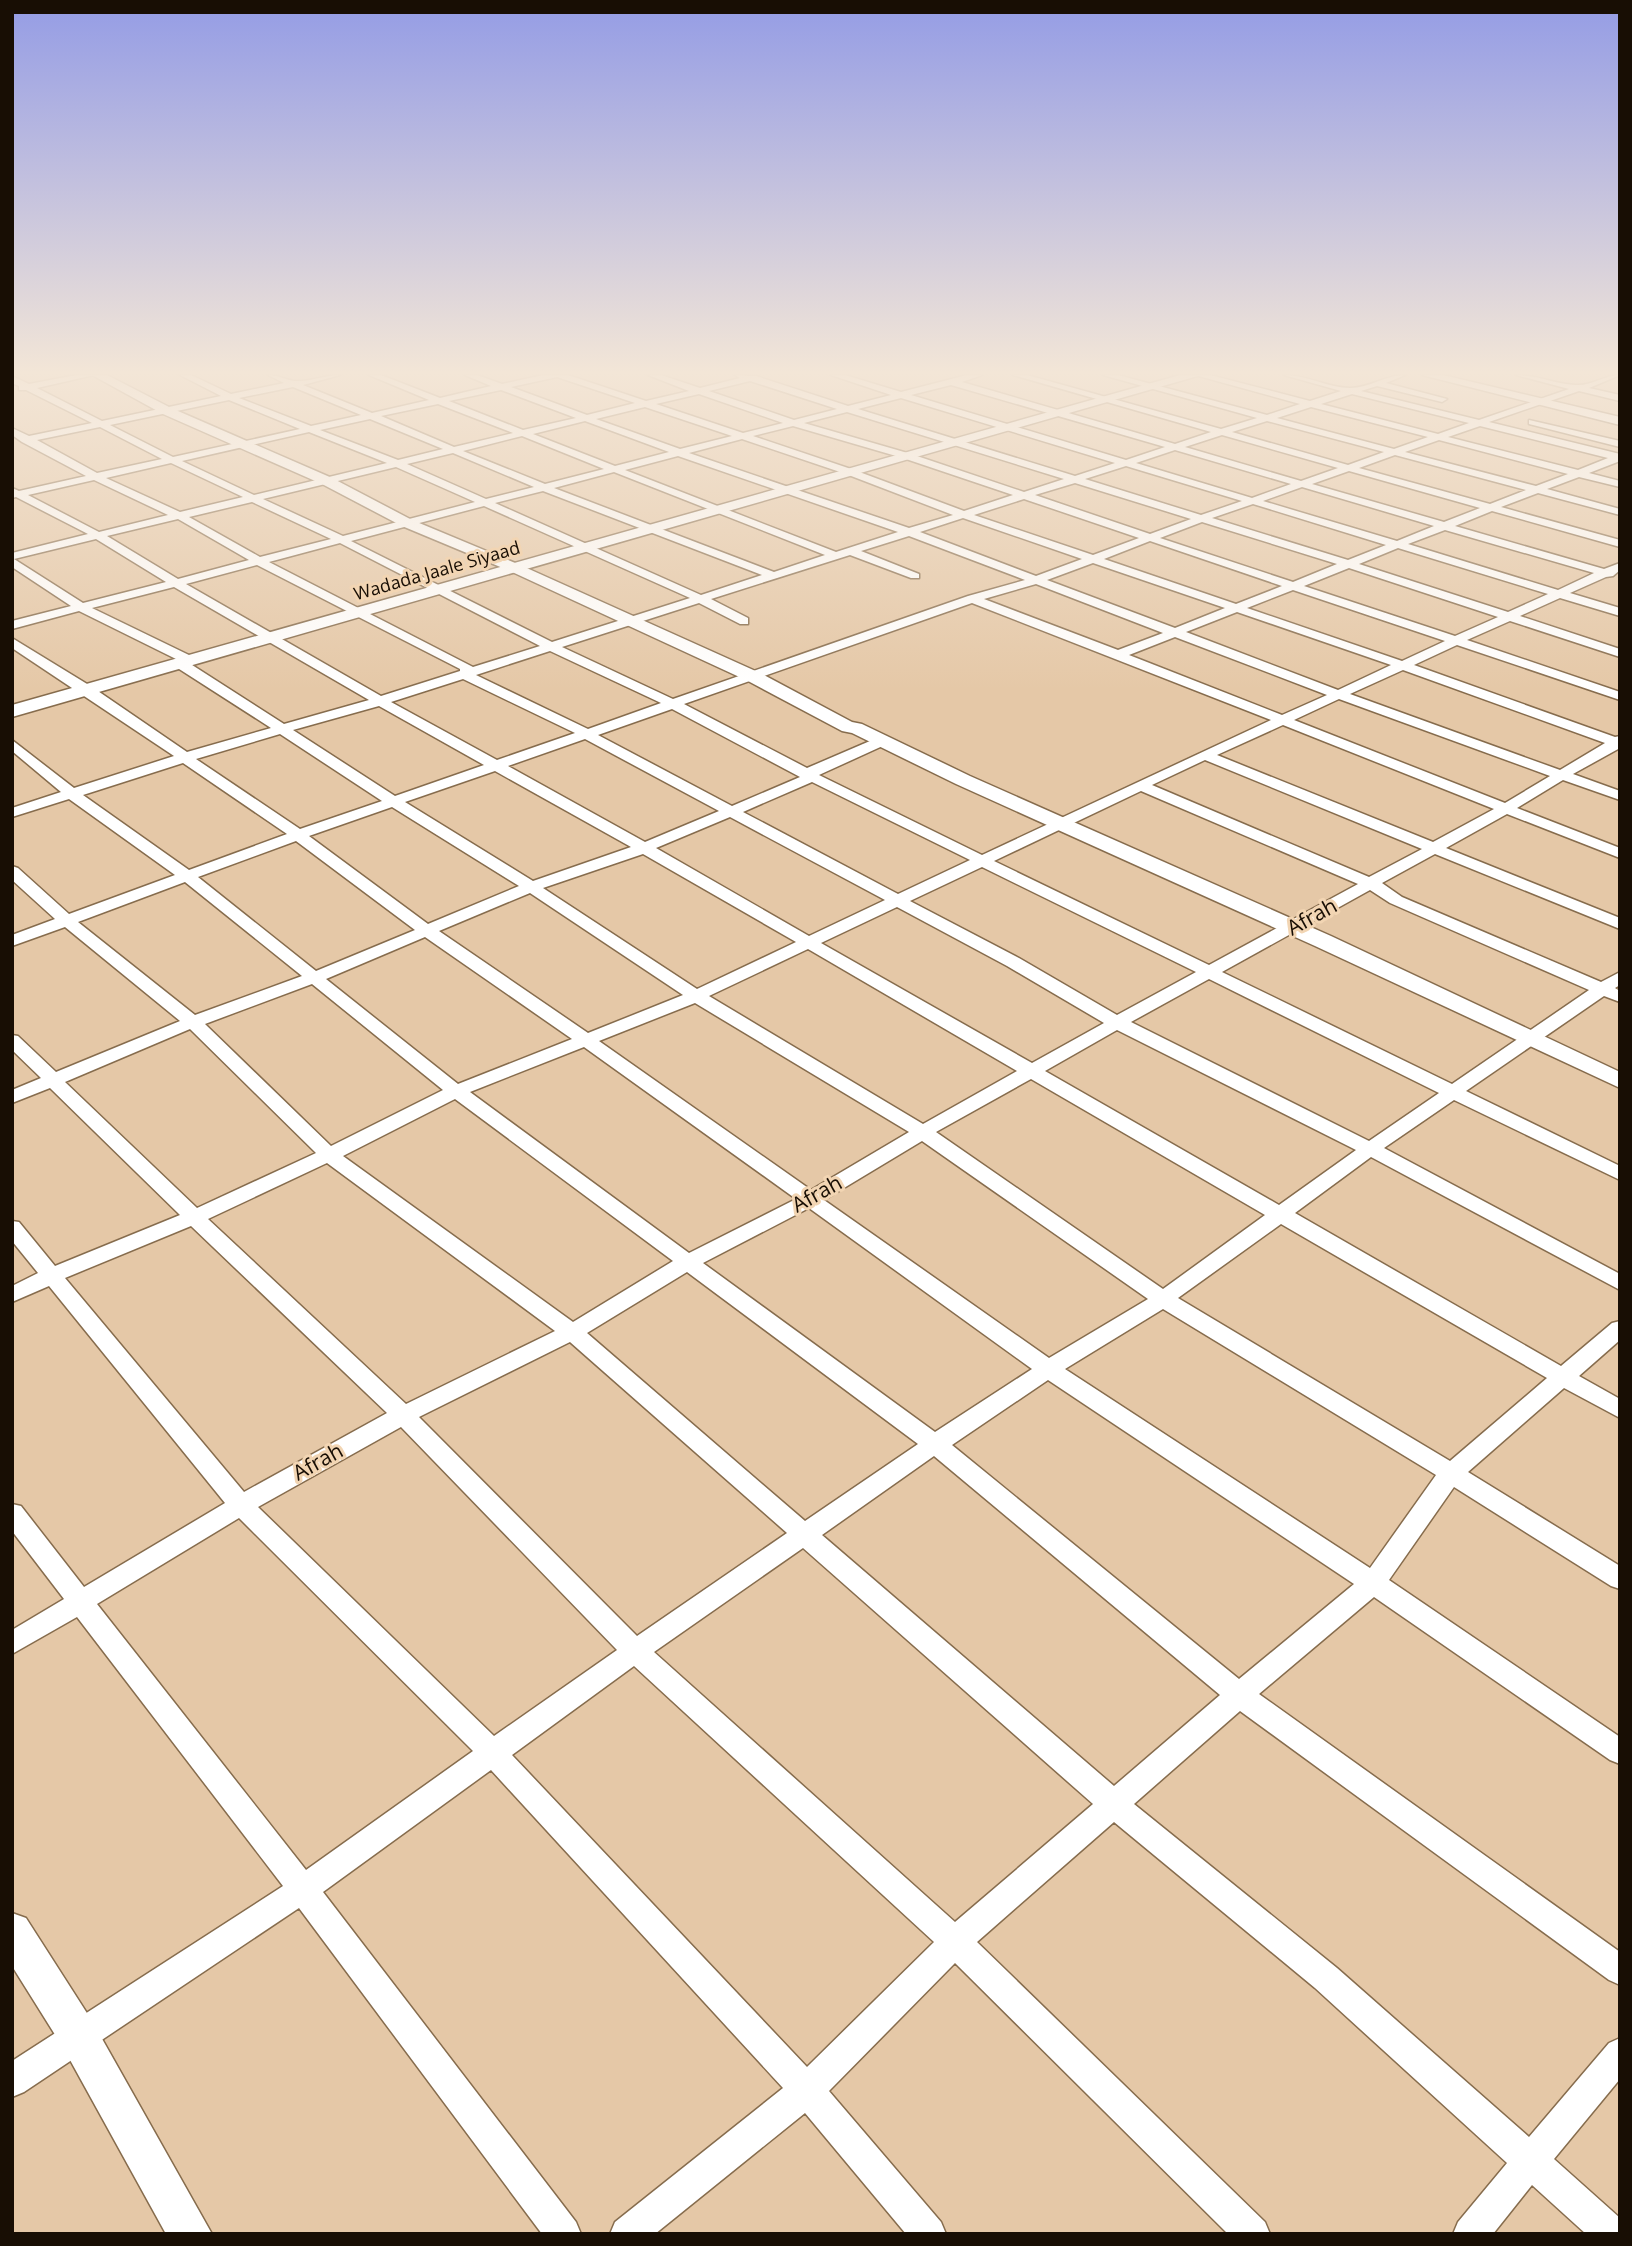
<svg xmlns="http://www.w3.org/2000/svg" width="1632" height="2246" font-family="'Open Sans',sans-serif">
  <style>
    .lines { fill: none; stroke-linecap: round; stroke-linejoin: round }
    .minor-casing { stroke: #866c4d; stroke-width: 3 }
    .tertiary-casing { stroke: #866c4d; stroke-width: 3 }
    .secondary-casing { stroke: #866c4d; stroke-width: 3 }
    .minor { fill: #fff; fill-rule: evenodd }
    .tertiary { fill: #fff; fill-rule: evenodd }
    .secondary { fill: #fff; fill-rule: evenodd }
    .labels { text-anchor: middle; stroke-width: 6; stroke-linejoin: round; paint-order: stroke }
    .far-street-label { font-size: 18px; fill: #180e04; stroke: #f2d5b3 }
    .street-label { font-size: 21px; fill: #180e04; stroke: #f2d5b3 }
  </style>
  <rect width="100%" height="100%" fill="#e5c8a7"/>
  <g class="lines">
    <g class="minor-casing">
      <g id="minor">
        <path d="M 76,375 L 94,375 L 37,388 L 102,421 L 221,396 L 180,375 L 191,375 L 231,394 L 284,383 L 268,375 C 278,375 286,380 295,381 C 309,382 325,375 340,375 L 303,385 L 372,413 L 429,400 L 369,375 L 381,375 L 440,398 L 491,386 L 465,375 L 477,375 L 502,384 L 543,375 L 568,375 L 646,401 L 689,391 L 648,375 L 661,375 L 700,388 L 740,378 L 735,375 L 756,376 L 848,406 L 891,395 L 831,375 L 845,375 L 901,392 L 967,375 L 982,375 L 962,382 L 1175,444 L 1211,432 L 1013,375 L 1027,375 L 1221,429 L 1257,418 L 1103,375 L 1118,375 L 1267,415 L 1300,404 L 1195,375 L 1210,375 L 1310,401 L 1341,391 L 1284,375 C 1307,375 1329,388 1350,388 C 1369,388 1386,375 1405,375 L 1386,383 L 1447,399 L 1442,402 L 1377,386 L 1361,391 L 1479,420 L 1569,389 L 1516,375 C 1537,375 1556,384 1576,385 C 1591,386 1605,375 1620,375 L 1589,388 L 1620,395 L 1620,401 L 1579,391 L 1489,422 L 1620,454 L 1620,461 L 1589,473 L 1620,481 L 1620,487 L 1579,477 L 1547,489 L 1620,509 L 1620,515 L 1538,493 L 1501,507 L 1620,540 L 1620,547 L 1492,511 L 1455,526 L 1604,569 L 1620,563 L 1620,570 L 1613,576 L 1606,577 L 1570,593 L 1620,608 L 1620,616 L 1560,598 L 1520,616 L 1620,649 L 1620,657 L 1510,621 L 1467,640 L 1620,692 L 1620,700 L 1457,645 L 1414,665 L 1615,737 L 1620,736 L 1620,748 L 1573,774 L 1620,791 L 1620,800 L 1563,780 L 1517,808 L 1620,848 L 1620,858 L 1507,814 L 1446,848 L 1620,918 L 1620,929 L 1435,854 L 1382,883 L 1402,897 L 1601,982 L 1620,972 L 1620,985 L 1615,988 L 1620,991 L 1620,1002 L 1604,996 L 1466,1091 L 1620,1166 L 1620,1180 L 1454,1100 L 1384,1148 L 1620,1274 L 1620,1290 L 1371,1157 L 1295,1213 L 1561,1366 L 1612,1323 L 1620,1321 L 1620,1340 L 1579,1376 L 1620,1399 L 1620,1418 L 1564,1388 L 1468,1472 L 1620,1566 L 1620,1589 L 1611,1586 L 1454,1487 L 1389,1580 L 1620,1737 L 1620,1764 L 1610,1760 L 1374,1597 L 1259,1694 L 1620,1952 L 1620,1985 L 1609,1980 L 1240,1711 L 1134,1804 L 1337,1968 L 1529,2137 L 1609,2043 L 1620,2038 L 1620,2079 L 1554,2159 L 1620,2218 L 1620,2234 L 1586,2234 L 1532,2185 L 1493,2234 L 1453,2234 L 1458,2222 L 1507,2163 L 1315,1988 L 1114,1822 L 977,1942 L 1265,2222 L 1270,2234 L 1228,2234 L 955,1963 L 829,2091 L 941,2222 L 946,2234 L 906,2234 L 805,2113 L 655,2234 L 610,2234 L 615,2222 L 783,2088 L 491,1770 L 323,1892 L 576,2222 L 581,2234 L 542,2234 L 299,1908 L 24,2092 L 12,2097 L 12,2061 L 283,1886 L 77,1617 L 12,1654 L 12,1630 L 64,1599 L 12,1531 L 12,1504 L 21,1506 L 84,1587 L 225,1503 L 49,1286 L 12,1302 L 12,1286 L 38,1273 L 12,1241 L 12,1221 L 19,1222 L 55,1266 L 180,1215 L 50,1088 L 12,1103 L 12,1090 L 41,1078 L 12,1050 L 12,1035 L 18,1036 L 56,1072 L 180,1021 L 65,927 L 12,946 L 12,935 L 55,919 L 12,880 L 12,866 L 18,868 L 69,914 L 175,875 L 69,799 L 12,817 L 12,808 L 61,792 L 12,751 L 12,740 L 74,788 L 174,756 L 12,648 L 12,638 L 92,687 L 187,752 L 271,728 L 176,667 L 175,664 L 178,660 L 79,611 L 12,629 L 12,621 L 71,606 L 12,567 L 12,553 L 88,534 L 16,497 L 12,498 L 12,488 L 19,491 L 86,476 L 22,442 L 12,435 L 12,428 L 29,436 L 92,423 L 26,390 L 19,390 L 19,386 L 12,383 L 12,376 L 29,384 ZM 557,377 L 635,403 L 587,415 L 511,387 ZM 750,381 L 837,409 L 794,420 L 709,391 ZM 951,385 L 1165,447 L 1126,460 L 911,395 ZM 293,387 L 361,415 L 311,426 L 239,398 ZM 501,390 L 576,418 L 523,430 L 449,401 ZM 699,394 L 783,423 L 743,433 L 656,404 ZM 1352,394 L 1469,423 L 1438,434 L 1321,404 ZM 901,398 L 1115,463 L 1075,476 L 858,409 ZM 229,400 L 300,429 L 173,457 L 110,425 ZM 438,404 L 513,433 L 454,447 L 381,416 ZM 645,407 L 732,436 L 680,449 L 596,419 ZM 1311,407 L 1428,437 L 1394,449 L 1277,418 ZM 847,412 L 1064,479 L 1024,492 L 911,454 L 804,423 ZM 370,419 L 443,449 L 398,460 L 320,430 ZM 585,421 L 669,452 L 615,466 L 533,434 ZM 1267,421 L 1384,452 L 1348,465 L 1232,432 ZM 793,426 L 903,458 L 1013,495 L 964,511 L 854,470 L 753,436 ZM 1480,426 L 1608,458 L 1578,470 L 1448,437 ZM 100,427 L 162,459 L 97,473 L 37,440 ZM 309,432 L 387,463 L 254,495 L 182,461 ZM 1222,435 L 1338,468 L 1301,481 L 1185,447 ZM 522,436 L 604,469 L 545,484 L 463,451 ZM 742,439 L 846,474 L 953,515 L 909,528 L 689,453 ZM 1439,440 L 1568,474 L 1536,486 L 1405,452 ZM 1175,450 L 1291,484 L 1252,498 L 1136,463 ZM 453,453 L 534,487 L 486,499 L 407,464 ZM 1395,455 L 1526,490 L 1490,504 L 1359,468 ZM 678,456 L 898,532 L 836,552 L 625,470 ZM 171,463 L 243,497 L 180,512 L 106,478 ZM 1126,466 L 1242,501 L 1201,515 L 1085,479 ZM 396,467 L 475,502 L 343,536 L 263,499 ZM 1349,471 L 1480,508 L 1444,522 L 1312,484 ZM 614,472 L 825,555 L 774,572 L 554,488 ZM 94,480 L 168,515 L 99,532 L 28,495 ZM 1075,483 L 1191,519 L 1150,534 L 1035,495 ZM 1302,487 L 1434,526 L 1397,541 L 1263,501 ZM 543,491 L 762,575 L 701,595 L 495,503 ZM 1024,499 L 1139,538 L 1093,555 L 974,515 ZM 252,502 L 331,539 L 260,557 L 189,517 ZM 1253,504 L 1386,545 L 1348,560 L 1212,518 ZM 484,506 L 690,598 L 552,642 L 351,541 ZM 963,518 L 1082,559 L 1036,576 L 920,532 ZM 178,519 L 249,560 L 178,579 L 107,536 ZM 1202,522 L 1337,564 L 1293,582 L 1160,538 ZM 1445,530 L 1594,573 L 1558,590 L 1408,544 ZM 909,536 L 1025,580 L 968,596 L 673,699 L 562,647 L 699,603 L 740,624 L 748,624 L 748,618 L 711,599 L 850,555 L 911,578 L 919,578 L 919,574 L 861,551 ZM 96,539 L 166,582 L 83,603 L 14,559 ZM 1150,541 L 1282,586 L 1236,604 L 1104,559 ZM 340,543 L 540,646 L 473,667 L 269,562 ZM 1398,548 L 1548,594 L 1508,612 L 1359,564 ZM 1093,563 L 1225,608 L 1175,628 L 1047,580 ZM 257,565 L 460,669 L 460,671 L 381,696 L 186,584 ZM 1349,568 L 1498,617 L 1455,636 L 1304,586 ZM 1036,584 L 1163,633 L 1118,650 L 984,599 ZM 174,587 L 369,700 L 284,724 L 189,663 L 192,659 L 191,656 L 92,608 ZM 1293,590 L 1445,641 L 1402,661 L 1247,608 ZM 972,603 L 1271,720 L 982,855 L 819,775 L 887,744 L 887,738 L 877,738 L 807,768 L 684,704 ZM 1237,612 L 1391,665 L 1338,690 L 1186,632 ZM 1175,637 L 1327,695 L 1282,715 L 1129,655 ZM 550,651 L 661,703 L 588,729 L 476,675 ZM 1403,670 L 1605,743 L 1560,770 L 1350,694 ZM 463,679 L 575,733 L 497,760 L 391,702 ZM 1339,699 L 1550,776 L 1505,803 L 1294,720 ZM 379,706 L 484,765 L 395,796 L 293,730 ZM 672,709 L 800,777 L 732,806 L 598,735 ZM 1283,725 L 1494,809 L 1433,842 L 1217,755 ZM 280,734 L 382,801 L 300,829 L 196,759 ZM 585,739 L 719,811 L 645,842 L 508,766 ZM 1205,760 L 1422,849 L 1369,877 L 1152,785 ZM 183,763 L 287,834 L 189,870 L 83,795 ZM 495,771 L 631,847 L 533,881 L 405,802 ZM 812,782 L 970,860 L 898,894 L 743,812 ZM 1141,791 L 1358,884 L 1209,965 L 994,861 ZM 392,807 L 519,886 L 428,924 L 309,836 ZM 730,817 L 885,900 L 809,936 L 656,848 ZM 296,841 L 415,930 L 316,971 L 198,877 ZM 643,854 L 796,942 L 697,989 L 543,888 ZM 982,867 L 1196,972 L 1117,1015 L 1019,958 L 910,901 ZM 185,882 L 302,976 L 195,1015 L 78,922 ZM 1370,890 L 1390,903 L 1589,990 L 1452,1084 L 1222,972 ZM 530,893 L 683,995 L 588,1033 L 439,931 ZM 897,907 L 1007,966 L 1104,1023 L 1032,1063 L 821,943 ZM 425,937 L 572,1039 L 458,1084 L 326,979 ZM 808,949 L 1017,1071 L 923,1124 L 709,996 ZM 1209,979 L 1439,1093 L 1369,1141 L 1131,1022 ZM 312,984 L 443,1090 L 331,1146 L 205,1024 ZM 695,1003 L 909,1132 L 811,1190 L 599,1041 ZM 190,1029 L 316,1153 L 197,1208 L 65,1082 ZM 1117,1030 L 1356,1150 L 1279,1205 L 1045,1071 ZM 584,1047 L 796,1199 L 689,1253 L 470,1092 ZM 1031,1079 L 1265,1215 L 1163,1289 L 936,1132 ZM 455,1099 L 673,1261 L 573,1322 L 343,1156 ZM 922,1141 L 1148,1299 L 1049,1358 L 824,1200 ZM 327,1163 L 555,1331 L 406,1404 L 208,1219 ZM 809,1208 L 1032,1369 L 935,1432 L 703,1263 ZM 1281,1224 L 1547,1378 L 1450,1461 L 1178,1298 ZM 191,1226 L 387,1413 L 244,1492 L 65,1278 ZM 687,1272 L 918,1444 L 805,1521 L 587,1333 ZM 1163,1309 L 1436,1475 L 1370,1568 L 1065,1369 ZM 570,1342 L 787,1533 L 637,1636 L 419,1417 ZM 1048,1380 L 1354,1584 L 1239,1679 L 952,1445 ZM 401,1427 L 617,1650 L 494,1736 L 258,1507 ZM 934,1456 L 1220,1695 L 1114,1786 L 822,1535 ZM 239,1518 L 473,1751 L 306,1870 L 97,1604 ZM 803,1548 L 1093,1804 L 955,1922 L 654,1652 ZM 634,1666 L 934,1942 L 807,2067 L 512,1755 Z"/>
        <path d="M 1529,420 L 1620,441 L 1620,447 L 1529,424 Z"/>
      </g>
    </g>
    <g class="tertiary-casing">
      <g id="tertiary">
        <path d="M 92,375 L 107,375 L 171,408 L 332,478 L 412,520 L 520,565 L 760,673 L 852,722 L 862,724 L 970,776 L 1331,936 L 1620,1072 L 1620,1088 L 1315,946 L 956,784 L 852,733 L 842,731 L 748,681 L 510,571 L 402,526 L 322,484 L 163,414 Z"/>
        <path d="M 1422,375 L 1443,375 L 1620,417 L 1620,425 Z"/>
        <path d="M 12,1913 L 26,1918 L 92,2021 L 212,2234 L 166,2234 L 64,2049 L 12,1966 Z"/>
      </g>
    </g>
    <g class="secondary-casing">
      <path id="secondary" d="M 1180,375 L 1201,375 L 12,717 L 12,705 Z"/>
    </g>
    <use href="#minor" class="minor"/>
    <use href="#tertiary" class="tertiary"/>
    <use href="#secondary" class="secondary"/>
  </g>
  <linearGradient id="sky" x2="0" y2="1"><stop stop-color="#949ce5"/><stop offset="0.54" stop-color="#f3e6d7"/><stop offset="1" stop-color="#f3e6d7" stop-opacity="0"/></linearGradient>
  <rect width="1632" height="690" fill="url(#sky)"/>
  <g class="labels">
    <g class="far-street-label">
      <text transform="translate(437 571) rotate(-16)" y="6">Wadada Jaale Siyaad</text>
    </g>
    <g class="street-label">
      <text transform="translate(1312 917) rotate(-29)" y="7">Afrah</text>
      <text transform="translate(817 1194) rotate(-29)" y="7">Afrah</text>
      <text transform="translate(318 1462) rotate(-29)" y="7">Afrah</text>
    </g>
  </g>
  <rect width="1632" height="2246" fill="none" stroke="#180e04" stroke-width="28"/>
</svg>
